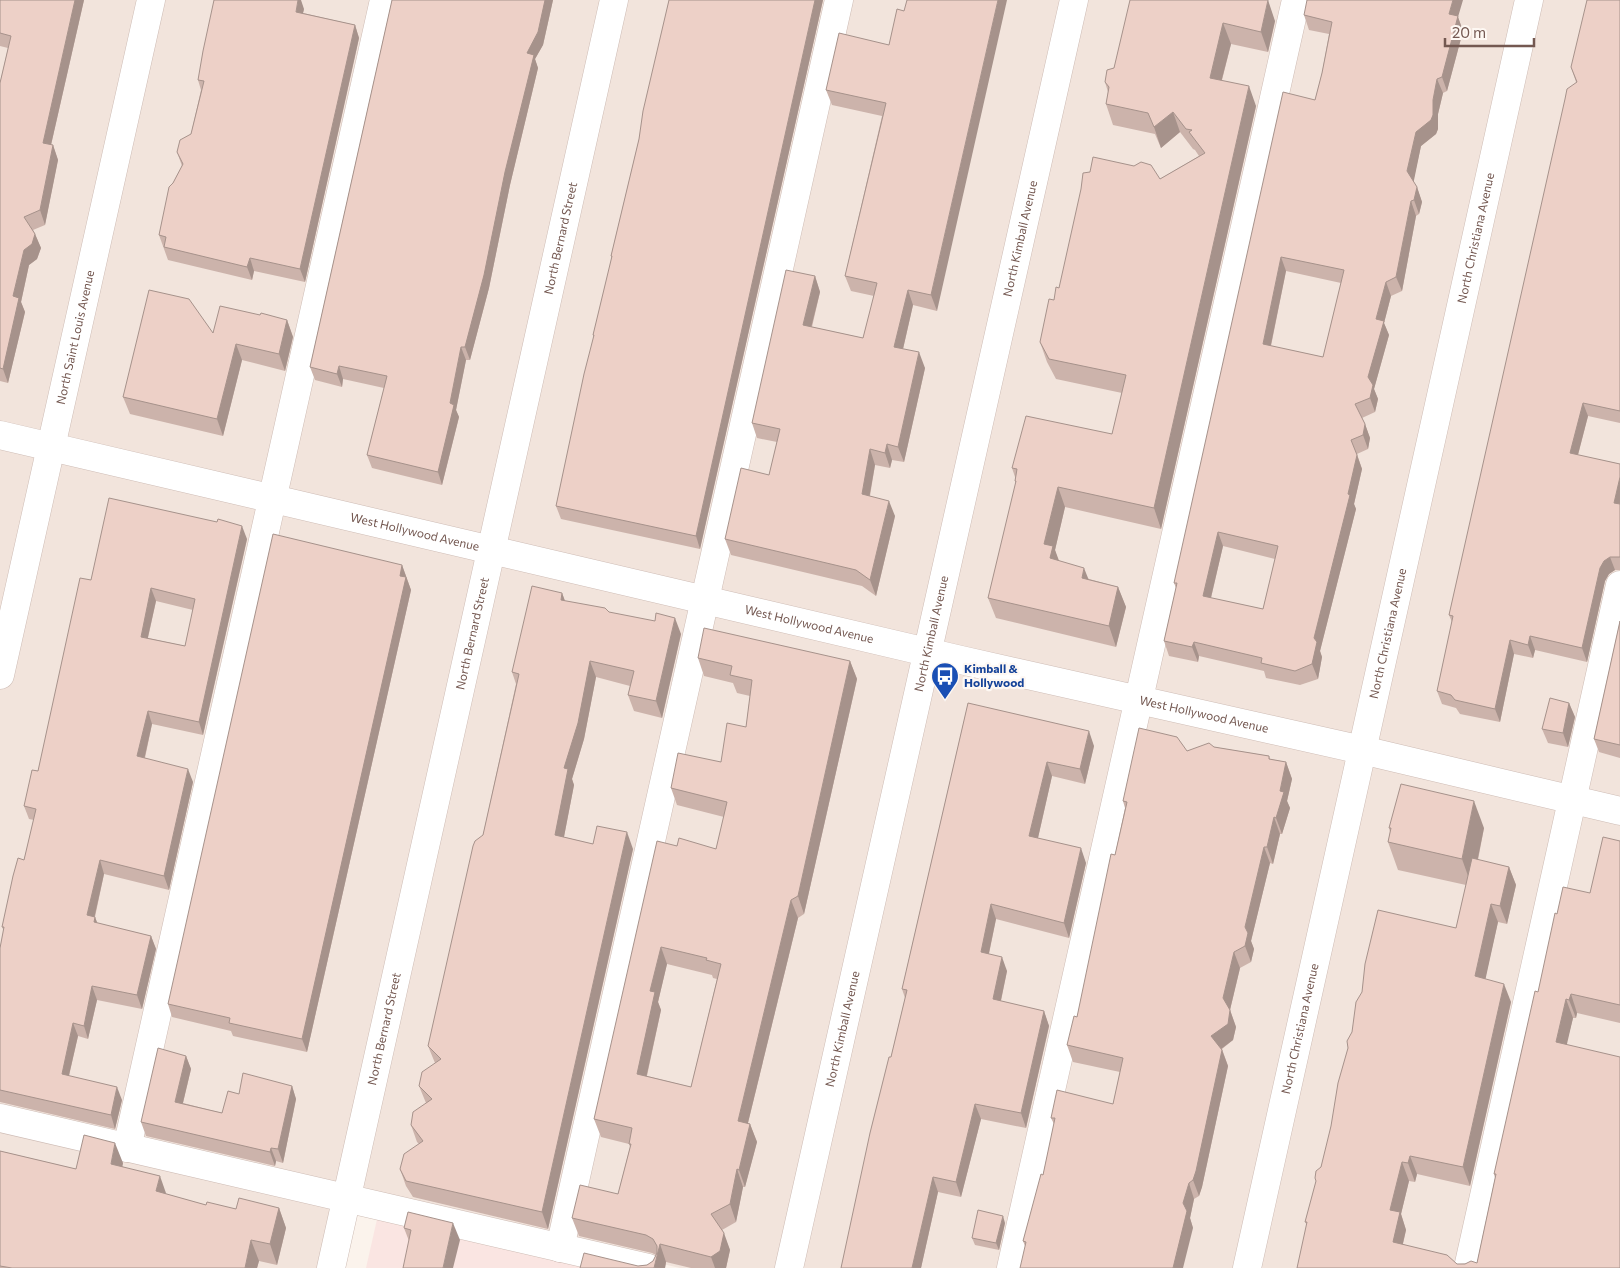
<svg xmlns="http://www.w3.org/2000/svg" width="1620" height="1268" font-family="Commissioner,sans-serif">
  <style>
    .residential { fill: #f2e4dc }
    .commercial { fill: #fae5e2 }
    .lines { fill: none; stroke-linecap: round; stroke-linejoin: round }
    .minor-casing { stroke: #cebcb5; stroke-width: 29 }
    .minor { stroke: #fff; stroke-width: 28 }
    .wall { fill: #ccb3ab; fill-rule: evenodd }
    .shaded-wall { fill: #a6928b }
    .building { fill: #edd0c7; stroke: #a6928b; fill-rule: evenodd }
    .labels { text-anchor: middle; stroke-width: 4.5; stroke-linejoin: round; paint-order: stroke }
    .street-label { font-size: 12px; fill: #745851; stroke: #fef8f3 }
    .transit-label { font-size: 12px; font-weight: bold; fill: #164399; stroke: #fef8f3; text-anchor: start }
  </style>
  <rect width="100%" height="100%" fill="#fbf3ec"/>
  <path class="residential" d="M 0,0 L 1620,0 L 1620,1268 L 680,1268 L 343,1190 L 325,1268 L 0,1268 Z"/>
  <path class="commercial" d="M 380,1206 L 648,1268 L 366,1268 Z"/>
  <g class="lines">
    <g class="minor-casing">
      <g id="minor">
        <path id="s1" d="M 0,435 L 961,660 L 1362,750 L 1620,811"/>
        <path id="s2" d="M 0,675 L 151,0"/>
        <path d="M 0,1118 L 648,1268"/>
        <path d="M 127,1148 L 384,0"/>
        <path d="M 560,1248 L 839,0"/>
        <path id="s3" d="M 331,1268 L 614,0"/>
        <path id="s4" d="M 789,1268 L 1074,0"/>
        <path d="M 1011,1268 L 1296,0"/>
        <path id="s5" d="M 1247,1268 L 1529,0"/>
        <path d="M 1468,1268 L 1620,585"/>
      </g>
    </g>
    <use href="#minor" class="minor"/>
  </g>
  <g class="wall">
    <path d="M 0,0 L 84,0 L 51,145 L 53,145 L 58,160 L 45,225 L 33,230 L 35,234 L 41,248 L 37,259 L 29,265 L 21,302 L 25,312 L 8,383 L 0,381 L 0,83 L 8,48 L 0,46 Z"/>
    <path d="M 392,0 L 553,0 L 543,45 L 535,59 L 538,68 L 510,185 L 489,288 L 470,360 L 466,360 L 456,410 L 459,417 L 442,485 L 372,468 L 367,455 L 384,388 L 343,379 L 342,387 L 315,380 L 310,367 Z"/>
    <path d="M 669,0 L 823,0 L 700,549 L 561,519 L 556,506 L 594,338 L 593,335 L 612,259 L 611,256 L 639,139 Z"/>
    <path d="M 1620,0 L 1620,423 L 1588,416 L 1578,455 L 1620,464 L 1620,570 L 1615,570 L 1609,574 L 1605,581 L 1587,662 L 1535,650 L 1533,658 L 1514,654 L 1500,722 L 1460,714 L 1456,708 L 1442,704 L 1437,691 L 1452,622 L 1449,615 L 1576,82 L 1571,67 Z"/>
    <path d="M 304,9 L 303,13 L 355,25 L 359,38 L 305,282 L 254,271 L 252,280 L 168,260 L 159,235 L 173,183 L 182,166 L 177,152 L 191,134 L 201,90 L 198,80 Z"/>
    <path d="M 1128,11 L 1275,21 L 1268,52 L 1231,44 L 1222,80 L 1256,106 L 1161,529 L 1065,507 L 1055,550 L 1058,560 L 1089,579 L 1118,587 L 1126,607 L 1116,647 L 996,618 L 988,598 L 1016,484 L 1015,481 L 1015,477 L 1012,468 L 1112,434 L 1122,393 L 1056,379 L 1047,362 L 1040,342 L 1059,288 L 1160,179 L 1199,156 L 1195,150 L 1193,149 L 1180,132 L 1161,148 L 1155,134 L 1113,125 L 1106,104 L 1108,92 L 1105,82 L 1114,68 Z"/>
    <path d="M 1304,15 L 1458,17 L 1463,31 L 1447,91 L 1443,93 L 1438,114 L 1438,129 L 1436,134 L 1421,146 L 1413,182 L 1417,187 L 1422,202 L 1419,214 L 1416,216 L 1402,291 L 1391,296 L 1384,323 L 1389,335 L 1374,389 L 1378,399 L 1375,412 L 1362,418 L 1365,424 L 1370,438 L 1368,449 L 1357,454 L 1362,469 L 1354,504 L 1356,509 L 1320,651 L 1322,657 L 1318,679 L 1300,685 L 1266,678 L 1264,671 L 1199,656 L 1198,662 L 1169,656 L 1164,641 L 1176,588 L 1174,583 L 1315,100 L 1322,73 L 1329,34 L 1309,30 ZM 1286,271 L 1341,283 L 1323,357 L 1271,346 ZM 1223,546 L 1275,559 L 1263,609 L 1211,598 Z"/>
    <path d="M 889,45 L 937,311 L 913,305 L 903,349 L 925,368 L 904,462 L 892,460 L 890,468 L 875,465 L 870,496 L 895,516 L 876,596 L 862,586 L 731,555 L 725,539 L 769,475 L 777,442 L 757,438 L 752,423 L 815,276 L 820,292 L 812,327 L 863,338 L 874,296 L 851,291 L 845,276 L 882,116 L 832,105 L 826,90 Z"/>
    <path d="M 260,315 L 287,320 L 293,337 L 285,371 L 242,360 L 223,436 L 130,414 L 123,397 L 213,333 Z"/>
    <path d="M 247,539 L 203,735 L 152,724 L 145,758 L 193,782 L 169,890 L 104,874 L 95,917 L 97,923 L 151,936 L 156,949 L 142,1009 L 97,1000 L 88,1039 L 78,1036 L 69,1076 L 122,1100 L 115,1129 L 0,1102 L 0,948 L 4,931 L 2,927 L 24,860 L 34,820 L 29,819 L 24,806 L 38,771 L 91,580 ZM 156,601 L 193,610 L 185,646 L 148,638 Z"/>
    <path d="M 402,565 L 411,590 L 307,1052 L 233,1036 L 231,1031 L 172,1017 L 168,1004 Z"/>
    <path d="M 562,593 L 565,601 L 609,612 L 681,634 L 662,718 L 634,711 L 628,695 L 630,686 L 596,677 L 584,739 L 572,779 L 574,785 L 564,837 L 593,844 L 633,849 L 548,1229 L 413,1197 L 406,1186 L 400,1169 L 419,1144 L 417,1142 L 411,1125 L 426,1103 L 419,1086 L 435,1063 L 428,1046 L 483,835 L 516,684 L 512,672 Z"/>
    <path d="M 1620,621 L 1620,758 L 1599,752 L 1594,739 Z"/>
    <path d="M 698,658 L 850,661 L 857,679 L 804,914 L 798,918 L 748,1123 L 750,1124 L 757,1142 L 745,1187 L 743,1187 L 736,1222 L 722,1230 L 730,1250 L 726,1268 L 691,1268 L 666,1262 L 665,1268 L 638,1266 L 647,1265 L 653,1261 L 656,1255 L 652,1253 L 579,1236 L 572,1218 L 618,1194 L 630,1147 L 629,1144 L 601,1137 L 594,1119 L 677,846 L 716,849 L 724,817 L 677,805 L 671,788 L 721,762 L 746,727 L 750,696 L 737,693 L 733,683 L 704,676 ZM 667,964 L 712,975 L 713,978 L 717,979 L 691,1087 L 647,1076 L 661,1010 L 658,1002 Z"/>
    <path d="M 968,703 L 1094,746 L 1085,784 L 1052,776 L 1038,838 L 1086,863 L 1069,938 L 996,919 L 989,954 L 1007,971 L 1001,1001 L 1044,1011 L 1049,1026 L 1026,1128 L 981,1119 L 961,1197 L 938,1192 L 921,1268 L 841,1268 L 905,998 L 902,989 Z"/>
    <path d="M 1569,703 L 1575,717 L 1568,747 L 1548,743 L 1542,729 Z"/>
    <path d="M 1214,747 L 1269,756 L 1270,759 L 1286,762 L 1292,779 L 1287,801 L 1290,808 L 1282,834 L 1280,834 L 1273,864 L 1270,863 L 1251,941 L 1254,949 L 1251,962 L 1240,968 L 1230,1010 L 1236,1027 L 1233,1040 L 1222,1049 L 1228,1066 L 1202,1187 L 1199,1196 L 1194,1199 L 1190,1218 L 1193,1228 L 1025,1246 L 1023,1241 L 1043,1175 L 1054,1124 L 1051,1118 L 1113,1104 L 1120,1072 L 1073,1062 L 1067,1045 L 1077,1017 L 1115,855 L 1125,808 L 1123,801 L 1187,751 Z"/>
    <path d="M 1389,828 L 1484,828 L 1478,860 L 1509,867 L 1516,885 L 1507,924 L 1498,922 L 1485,979 L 1511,1002 L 1470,1186 L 1417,1174 L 1415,1182 L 1409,1181 L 1401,1214 L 1406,1230 L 1403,1244 L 1457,1264 L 1477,1263 L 1495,1178 L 1494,1174 L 1557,914 L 1590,893 L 1620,841 L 1620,1023 L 1577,1013 L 1576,1018 L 1573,1018 L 1566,1045 L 1620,1268 L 1297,1268 L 1307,1225 L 1305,1222 L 1321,1167 L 1456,928 L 1466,885 L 1398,870 L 1388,842 L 1390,832 Z"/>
    <path d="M 186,1056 L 191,1069 L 183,1103 L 222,1113 L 239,1094 L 292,1086 L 296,1099 L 283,1163 L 276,1161 L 275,1166 L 146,1136 L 141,1122 Z"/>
    <path d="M 0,1151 L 76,1169 L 123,1163 L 122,1166 L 166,1194 L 206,1205 L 236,1209 L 279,1208 L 286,1228 L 277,1265 L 259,1261 L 257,1268 L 0,1268 Z"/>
    <path d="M 1005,1223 L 999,1250 L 975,1245 L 972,1238 Z"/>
    <path d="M 404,1228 L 460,1240 L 409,1241 Z"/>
  </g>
  <g class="shaded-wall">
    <path d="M 75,0 L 84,0 L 48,158 L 43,143 Z"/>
    <path d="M 298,0 L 301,0 L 304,9 L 300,25 L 296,12 Z"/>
    <path d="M 545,0 L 553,0 L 543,45 L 535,59 L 538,68 L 510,185 L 489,288 L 470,360 L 465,347 L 527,53 Z"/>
    <path d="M 815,0 L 823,0 L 700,549 L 696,536 Z"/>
    <path d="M 998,0 L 1007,0 L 937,311 L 931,295 Z"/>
    <path d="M 1268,0 L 1275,21 L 1268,52 L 1261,32 Z"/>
    <path d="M 1453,0 L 1463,0 L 1458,17 L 1463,31 L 1447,91 L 1442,77 L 1449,14 Z"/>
    <path d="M 1223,23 L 1231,44 L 1217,98 L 1210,78 Z"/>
    <path d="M 355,25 L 359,38 L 305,282 L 300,269 Z"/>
    <path d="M 1437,79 L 1443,93 L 1438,114 L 1438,129 L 1436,134 L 1421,146 L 1413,185 L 1407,171 L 1416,132 L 1433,100 Z"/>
    <path d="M 1249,86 L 1256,106 L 1161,529 L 1154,508 Z"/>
    <path d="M 1173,112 L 1180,132 L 1161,148 L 1154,127 Z"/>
    <path d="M 53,145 L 58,160 L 45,225 L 40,210 Z"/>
    <path d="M 1417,187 L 1422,202 L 1419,214 L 1414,200 Z"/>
    <path d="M 1411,201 L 1416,216 L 1402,291 L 1396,277 Z"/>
    <path d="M 35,234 L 41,248 L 37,259 L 29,265 L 21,302 L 25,312 L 8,383 L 3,369 L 13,296 L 24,250 Z"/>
    <path d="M 1281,257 L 1286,271 L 1268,359 L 1263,344 Z"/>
    <path d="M 250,258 L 254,271 L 252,280 L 247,267 Z"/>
    <path d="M 815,276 L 820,292 L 808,340 L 803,325 Z"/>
    <path d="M 1386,282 L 1391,296 L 1384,323 L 1389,335 L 1374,389 L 1378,399 L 1375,412 L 1370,398 L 1368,377 L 1376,319 Z"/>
    <path d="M 908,290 L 913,305 L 900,362 L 894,347 Z"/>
    <path d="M 287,320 L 293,337 L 285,371 L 279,354 Z"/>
    <path d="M 236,344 L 242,360 L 223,436 L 217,419 Z"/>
    <path d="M 461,347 L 466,360 L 456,410 L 459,417 L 442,485 L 438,472 L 450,403 Z"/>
    <path d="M 919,352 L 925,368 L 904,462 L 898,447 Z"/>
    <path d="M 339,366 L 343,379 L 342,387 L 337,374 Z"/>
    <path d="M 1583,403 L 1588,416 L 1575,466 L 1570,453 Z"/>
    <path d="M 1365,424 L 1370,438 L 1368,449 L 1363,435 Z"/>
    <path d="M 887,444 L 892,460 L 890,468 L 885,453 Z"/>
    <path d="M 870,449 L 875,465 L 867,510 L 862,494 Z"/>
    <path d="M 1357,455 L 1362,469 L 1354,504 L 1356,509 L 1320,651 L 1322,657 L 1318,679 L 1312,664 L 1314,638 Z"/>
    <path d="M 1620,477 L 1620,511 L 1614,503 Z"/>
    <path d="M 1058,487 L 1065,507 L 1055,550 L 1061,566 L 1058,578 L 1044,544 Z"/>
    <path d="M 889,501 L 895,516 L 876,596 L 870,580 Z"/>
    <path d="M 242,526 L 247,539 L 203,735 L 199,722 Z"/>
    <path d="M 1218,532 L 1223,546 L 1208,610 L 1203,596 Z"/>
    <path d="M 1610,557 L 1615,570 L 1609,574 L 1605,581 L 1587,662 L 1582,648 L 1600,568 L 1604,561 Z"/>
    <path d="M 402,565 L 411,590 L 307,1052 L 302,1039 Z"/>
    <path d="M 1084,568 L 1092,588 L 1082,578 Z"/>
    <path d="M 1118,587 L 1126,607 L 1116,647 L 1109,626 Z"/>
    <path d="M 151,588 L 156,601 L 145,650 L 141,637 Z"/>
    <path d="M 562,593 L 568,609 L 561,600 Z"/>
    <path d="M 675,618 L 681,634 L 662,718 L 656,701 Z"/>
    <path d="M 1530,636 L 1535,650 L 1533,658 L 1528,645 Z"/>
    <path d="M 1510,640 L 1514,654 L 1500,722 L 1495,709 Z"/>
    <path d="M 1194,642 L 1199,656 L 1198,662 L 1192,647 Z"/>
    <path d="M 590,661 L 596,677 L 584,739 L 572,779 L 574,785 L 561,852 L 555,835 L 564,768 Z"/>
    <path d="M 850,661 L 857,679 L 804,914 L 798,896 Z"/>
    <path d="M 1569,703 L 1575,717 L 1568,747 L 1563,733 Z"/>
    <path d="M 148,711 L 152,724 L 142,769 L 137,756 Z"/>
    <path d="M 1089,731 L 1094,746 L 1085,784 L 1080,769 Z"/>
    <path d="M 1047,762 L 1052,776 L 1035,851 L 1029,836 Z"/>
    <path d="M 1286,762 L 1292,779 L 1287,801 L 1290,808 L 1282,834 L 1276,818 L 1280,791 Z"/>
    <path d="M 188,769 L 193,782 L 169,890 L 164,876 Z"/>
    <path d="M 1474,801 L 1484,828 L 1472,887 L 1462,859 Z"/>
    <path d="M 1274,817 L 1280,834 L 1273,864 L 1267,847 Z"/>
    <path d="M 627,832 L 633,849 L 548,1229 L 542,1212 Z"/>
    <path d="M 1264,847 L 1270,863 L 1251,941 L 1254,949 L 1251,962 L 1245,946 L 1245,927 Z"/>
    <path d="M 1081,848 L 1086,863 L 1069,938 L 1064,923 Z"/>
    <path d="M 100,860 L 104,874 L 92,928 L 87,915 Z"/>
    <path d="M 1509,867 L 1516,885 L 1507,924 L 1500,906 Z"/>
    <path d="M 791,900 L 798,918 L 744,1139 L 738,1121 Z"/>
    <path d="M 991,904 L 996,919 L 986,967 L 981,952 Z"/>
    <path d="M 1491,904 L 1498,922 L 1482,995 L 1475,976 Z"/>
    <path d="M 95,917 L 100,930 L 94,922 Z"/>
    <path d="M 151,936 L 156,949 L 142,1009 L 137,995 Z"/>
    <path d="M 661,947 L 667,964 L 658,1002 L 661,1010 L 643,1092 L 637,1074 L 650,991 Z"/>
    <path d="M 1234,952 L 1240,968 L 1229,1014 L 1223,998 Z"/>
    <path d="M 1002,957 L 1007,971 L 998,1014 L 993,999 Z"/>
    <path d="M 1504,984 L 1511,1002 L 1470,1186 L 1463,1167 Z"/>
    <path d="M 92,986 L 97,1000 L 88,1039 L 84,1026 Z"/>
    <path d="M 1571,994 L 1577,1013 L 1576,1018 L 1569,1000 Z"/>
    <path d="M 1566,999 L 1573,1018 L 1563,1061 L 1556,1042 Z"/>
    <path d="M 1230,1010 L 1236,1027 L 1233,1040 L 1217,1052 L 1211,1036 Z"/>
    <path d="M 1044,1011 L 1049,1026 L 1026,1128 L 1021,1113 Z"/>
    <path d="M 73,1023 L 78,1036 L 66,1088 L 62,1074 Z"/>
    <path d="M 1222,1050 L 1228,1066 L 1202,1187 L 1199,1196 L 1193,1180 Z"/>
    <path d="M 186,1056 L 191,1069 L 180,1115 L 175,1102 Z"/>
    <path d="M 292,1086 L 296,1099 L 283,1163 L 278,1149 Z"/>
    <path d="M 117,1087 L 122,1100 L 115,1129 L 111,1115 Z"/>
    <path d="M 975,1104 L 981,1119 L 961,1197 L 956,1182 Z"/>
    <path d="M 750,1124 L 757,1142 L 745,1187 L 739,1170 Z"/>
    <path d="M 115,1143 L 123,1163 L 119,1184 L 111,1164 Z"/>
    <path d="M 271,1148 L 276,1161 L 275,1166 L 270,1152 Z"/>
    <path d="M 1410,1156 L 1417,1174 L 1415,1182 L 1408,1163 Z"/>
    <path d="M 1402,1162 L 1409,1181 L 1401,1214 L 1406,1230 L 1399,1260 L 1393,1242 L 1390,1210 Z"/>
    <path d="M 737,1169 L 743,1187 L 736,1222 L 730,1204 Z"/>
    <path d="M 160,1176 L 167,1196 L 156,1191 Z"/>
    <path d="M 933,1177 L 938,1192 L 921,1268 L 912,1268 Z"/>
    <path d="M 1189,1183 L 1194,1199 L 1190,1218 L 1193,1228 L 1183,1268 L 1173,1268 L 1183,1203 Z"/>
    <path d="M 279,1208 L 286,1228 L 277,1265 L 270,1244 Z"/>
    <path d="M 1003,1216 L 1005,1223 L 999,1250 L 996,1243 Z"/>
    <path d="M 453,1223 L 460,1240 L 453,1268 L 443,1268 Z"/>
    <path d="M 724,1233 L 730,1250 L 726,1268 L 715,1268 L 711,1257 Z"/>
    <path d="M 251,1240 L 259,1261 L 257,1268 L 245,1268 Z"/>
    <path d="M 660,1244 L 666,1262 L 665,1268 L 654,1268 Z"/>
  </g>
  <g class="building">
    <path d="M 0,0 L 75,0 L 43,143 L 53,145 L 40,210 L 24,217 L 35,234 L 32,244 L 24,250 L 13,296 L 19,298 L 3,369 L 0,368 L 0,83 L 11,36 L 0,33 Z"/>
    <path d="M 214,0 L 298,0 L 296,12 L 355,25 L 300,269 L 250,258 L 247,267 L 164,247 L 166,237 L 159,235 L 169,187 L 173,183 L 183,164 L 177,152 L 180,140 L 191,134 L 204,81 L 198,80 L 203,51 Z"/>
    <path d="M 392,0 L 545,0 L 538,32 L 527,53 L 534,55 L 505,172 L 484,275 L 465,347 L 461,347 L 450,403 L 454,405 L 438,472 L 367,455 L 387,376 L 339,366 L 337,374 L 310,367 Z"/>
    <path d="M 669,0 L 815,0 L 696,536 L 556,506 L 584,374 L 594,335 L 593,335 L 612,256 L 611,256 L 639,139 L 643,111 Z"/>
    <path d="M 907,0 L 998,0 L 931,295 L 908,290 L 894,347 L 919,352 L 898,447 L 887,444 L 885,453 L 870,449 L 862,494 L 889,501 L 870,580 L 856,570 L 725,539 L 741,468 L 769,475 L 780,429 L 752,423 L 786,270 L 815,276 L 803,325 L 863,338 L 877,283 L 845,276 L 886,103 L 826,90 L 839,33 L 889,45 L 897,9 L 904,11 Z"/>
    <path d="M 1130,0 L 1268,0 L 1261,32 L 1223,23 L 1210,78 L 1249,86 L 1154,508 L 1058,487 L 1044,544 L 1053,546 L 1050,558 L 1084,568 L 1082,578 L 1118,587 L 1109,626 L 988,598 L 1016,481 L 1015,481 L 1017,469 L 1012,468 L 1026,416 L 1112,434 L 1126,375 L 1049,359 L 1040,342 L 1049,299 L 1054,300 L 1056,287 L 1059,288 L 1081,189 L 1083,173 L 1090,172 L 1093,157 L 1134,166 L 1141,162 L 1151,165 L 1160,179 L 1205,153 L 1189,132 L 1192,130 L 1186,129 L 1173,112 L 1154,127 L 1148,113 L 1106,104 L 1109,87 L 1105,82 L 1107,70 L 1114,68 Z"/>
    <path d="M 1307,0 L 1453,0 L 1449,14 L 1458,16 L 1442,77 L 1437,79 L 1433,100 L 1433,115 L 1431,120 L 1416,132 L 1407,171 L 1417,187 L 1414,200 L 1411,201 L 1396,277 L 1386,282 L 1376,319 L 1384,321 L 1368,377 L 1373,385 L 1370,398 L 1355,404 L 1365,424 L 1363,435 L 1351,440 L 1357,455 L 1348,494 L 1350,495 L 1314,638 L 1317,642 L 1312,664 L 1295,671 L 1261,663 L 1262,658 L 1194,642 L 1192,647 L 1164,641 L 1177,583 L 1174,583 L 1283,92 L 1315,100 L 1322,73 L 1332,22 L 1304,15 ZM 1281,257 L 1344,270 L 1323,357 L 1263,344 ZM 1218,532 L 1278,546 L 1263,609 L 1203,596 Z"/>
    <path d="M 1587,0 L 1620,0 L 1620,411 L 1583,403 L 1570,453 L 1620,464 L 1620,477 L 1614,503 L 1620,504 L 1620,557 L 1610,557 L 1604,561 L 1600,568 L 1582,648 L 1530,636 L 1528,645 L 1510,640 L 1495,709 L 1455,700 L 1451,695 L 1437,691 L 1453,616 L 1449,615 L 1565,99 L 1567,89 L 1577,82 L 1571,67 Z"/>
    <path d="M 149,290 L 189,299 L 213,333 L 220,306 L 260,315 L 261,313 L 287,320 L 279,354 L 236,344 L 217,419 L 123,397 Z"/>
    <path d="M 109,498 L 217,522 L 218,519 L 242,526 L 199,722 L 148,711 L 137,756 L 188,769 L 164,876 L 100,860 L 87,915 L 95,917 L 94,922 L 151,936 L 137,995 L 92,986 L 84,1026 L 73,1023 L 62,1074 L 117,1087 L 111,1115 L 0,1090 L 0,948 L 4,927 L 2,927 L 13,876 L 18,858 L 24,860 L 36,809 L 24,806 L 32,770 L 38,771 L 80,578 L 91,580 ZM 151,588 L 195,599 L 185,646 L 141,637 Z"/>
    <path d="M 273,534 L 402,565 L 400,576 L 406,577 L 302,1039 L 229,1023 L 230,1018 L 168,1004 Z"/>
    <path d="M 532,586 L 562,593 L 561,600 L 605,608 L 609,612 L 655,621 L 656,613 L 675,618 L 656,701 L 628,695 L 634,671 L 590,661 L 578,723 L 564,768 L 568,769 L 555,835 L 593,844 L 597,826 L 627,832 L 542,1212 L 406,1181 L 400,1169 L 404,1154 L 423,1141 L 411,1125 L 413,1112 L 432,1099 L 419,1086 L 422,1072 L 441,1059 L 428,1046 L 473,846 L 475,841 L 483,835 L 519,674 L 512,672 Z"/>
    <path d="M 1620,621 L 1620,745 L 1594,739 Z"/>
    <path d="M 704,628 L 850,661 L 798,896 L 791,900 L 738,1121 L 750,1124 L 739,1170 L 737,1169 L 730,1204 L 711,1214 L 724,1233 L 720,1251 L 711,1257 L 660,1244 L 654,1268 L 580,1268 L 584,1253 L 638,1266 L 647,1265 L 653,1261 L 657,1253 L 657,1246 L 653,1239 L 646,1235 L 572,1218 L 580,1185 L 618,1194 L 631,1144 L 629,1144 L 632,1128 L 594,1119 L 657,841 L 677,846 L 679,838 L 716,849 L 727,802 L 671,788 L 678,753 L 721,762 L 727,723 L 746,727 L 752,680 L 730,675 L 732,666 L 698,658 ZM 661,947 L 707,958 L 706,960 L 721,964 L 691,1087 L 637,1074 L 655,992 L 650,991 Z"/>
    <path d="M 1550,698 L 1569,703 L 1563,733 L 1542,729 Z"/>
    <path d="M 968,703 L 1089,731 L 1080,769 L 1047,762 L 1029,836 L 1081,848 L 1064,923 L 991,904 L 981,952 L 1002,957 L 993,999 L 1044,1011 L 1021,1113 L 975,1104 L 956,1182 L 933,1177 L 912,1268 L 841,1268 L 870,1133 L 889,1057 L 891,1057 L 907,990 L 902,989 Z"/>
    <path d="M 1139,728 L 1177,737 L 1187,751 L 1209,743 L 1214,747 L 1269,756 L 1269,759 L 1286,762 L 1280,791 L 1284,792 L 1276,818 L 1274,817 L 1267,847 L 1264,847 L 1245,927 L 1248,933 L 1245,946 L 1234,952 L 1223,998 L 1230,1010 L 1228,1024 L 1211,1036 L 1222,1050 L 1196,1171 L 1193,1180 L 1189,1183 L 1183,1203 L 1187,1211 L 1173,1268 L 1020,1268 L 1026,1242 L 1023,1241 L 1041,1174 L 1043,1175 L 1055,1118 L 1051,1118 L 1057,1090 L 1113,1104 L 1123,1058 L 1067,1045 L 1074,1016 L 1077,1017 L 1111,854 L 1115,855 L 1127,802 L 1123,801 Z"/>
    <path d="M 1401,784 L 1474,801 L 1462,859 L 1388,842 L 1391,828 L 1389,828 Z"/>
    <path d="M 1603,837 L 1620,841 L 1620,1005 L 1571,994 L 1569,1000 L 1566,999 L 1556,1042 L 1620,1057 L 1620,1268 L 1297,1268 L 1307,1222 L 1305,1222 L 1316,1181 L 1315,1178 L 1316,1171 L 1321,1167 L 1331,1126 L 1338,1083 L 1348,1048 L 1347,1041 L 1352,1032 L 1356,1002 L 1362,992 L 1365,964 L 1378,910 L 1456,928 L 1472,858 L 1509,867 L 1500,906 L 1491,904 L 1475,976 L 1504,984 L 1463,1167 L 1410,1156 L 1408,1163 L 1402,1162 L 1390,1210 L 1400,1212 L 1393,1242 L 1447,1255 L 1457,1264 L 1465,1264 L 1471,1261 L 1477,1263 L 1496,1174 L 1494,1174 L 1535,991 L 1538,992 L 1555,913 L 1557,914 L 1563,887 L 1590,893 Z"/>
    <path d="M 158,1048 L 186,1056 L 175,1102 L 222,1113 L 228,1091 L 239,1094 L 243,1073 L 292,1086 L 278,1149 L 271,1148 L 270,1152 L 141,1122 Z"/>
    <path d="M 84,1135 L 115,1143 L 111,1164 L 160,1176 L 156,1191 L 206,1205 L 207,1202 L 236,1209 L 239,1198 L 279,1208 L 270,1244 L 251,1240 L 245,1268 L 12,1268 L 0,1266 L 0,1151 L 76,1169 Z"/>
    <path d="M 978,1210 L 1003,1216 L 996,1243 L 972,1238 Z"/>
    <path d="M 408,1212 L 453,1223 L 443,1268 L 403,1268 L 411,1230 L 404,1228 Z"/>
  </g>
  <defs>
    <g id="bus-pin" transform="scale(1.4375)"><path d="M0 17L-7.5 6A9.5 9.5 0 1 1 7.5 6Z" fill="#1a4fb4" stroke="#fef8f3"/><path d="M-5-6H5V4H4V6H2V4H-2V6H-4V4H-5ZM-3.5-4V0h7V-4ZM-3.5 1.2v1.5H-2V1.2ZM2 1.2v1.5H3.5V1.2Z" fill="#fff"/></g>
  </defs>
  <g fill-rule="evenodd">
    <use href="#bus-pin" x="945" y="676"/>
  </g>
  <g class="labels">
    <g class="street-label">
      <text dy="4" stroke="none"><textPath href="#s3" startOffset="1055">North Bernard Street</textPath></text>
      <text dy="4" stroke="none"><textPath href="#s4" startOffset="1055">North Kimball Avenue</textPath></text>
      <text dy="4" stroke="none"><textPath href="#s5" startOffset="1055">North Christiana Avenue</textPath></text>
      <text dy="4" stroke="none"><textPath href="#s2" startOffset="346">North Saint Louis Avenue</textPath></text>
      <text dy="4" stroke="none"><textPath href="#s1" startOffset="426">West Hollywood Avenue</textPath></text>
      <text dy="4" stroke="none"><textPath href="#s1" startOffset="831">West Hollywood Avenue</textPath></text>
      <text dy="4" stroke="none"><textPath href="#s3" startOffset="650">North Bernard Street</textPath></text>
      <text dy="4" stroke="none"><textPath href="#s4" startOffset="650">North Kimball Avenue</textPath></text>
      <text dy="4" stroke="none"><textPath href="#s5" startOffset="650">North Christiana Avenue</textPath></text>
      <text dy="4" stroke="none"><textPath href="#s1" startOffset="1236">West Hollywood Avenue</textPath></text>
      <text dy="4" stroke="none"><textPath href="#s3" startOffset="245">North Bernard Street</textPath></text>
      <text dy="4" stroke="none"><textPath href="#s4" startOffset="245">North Kimball Avenue</textPath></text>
      <text dy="4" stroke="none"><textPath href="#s5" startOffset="245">North Christiana Avenue</textPath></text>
    </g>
    <g class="transit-label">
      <text x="964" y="673">Kimball &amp;<tspan x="964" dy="14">Hollywood</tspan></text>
    </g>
  </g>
  <path d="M1445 38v8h89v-8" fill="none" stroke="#745851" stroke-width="2.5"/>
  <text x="1452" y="38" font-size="15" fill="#745851" stroke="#fef8f3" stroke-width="4" paint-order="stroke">20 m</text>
</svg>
